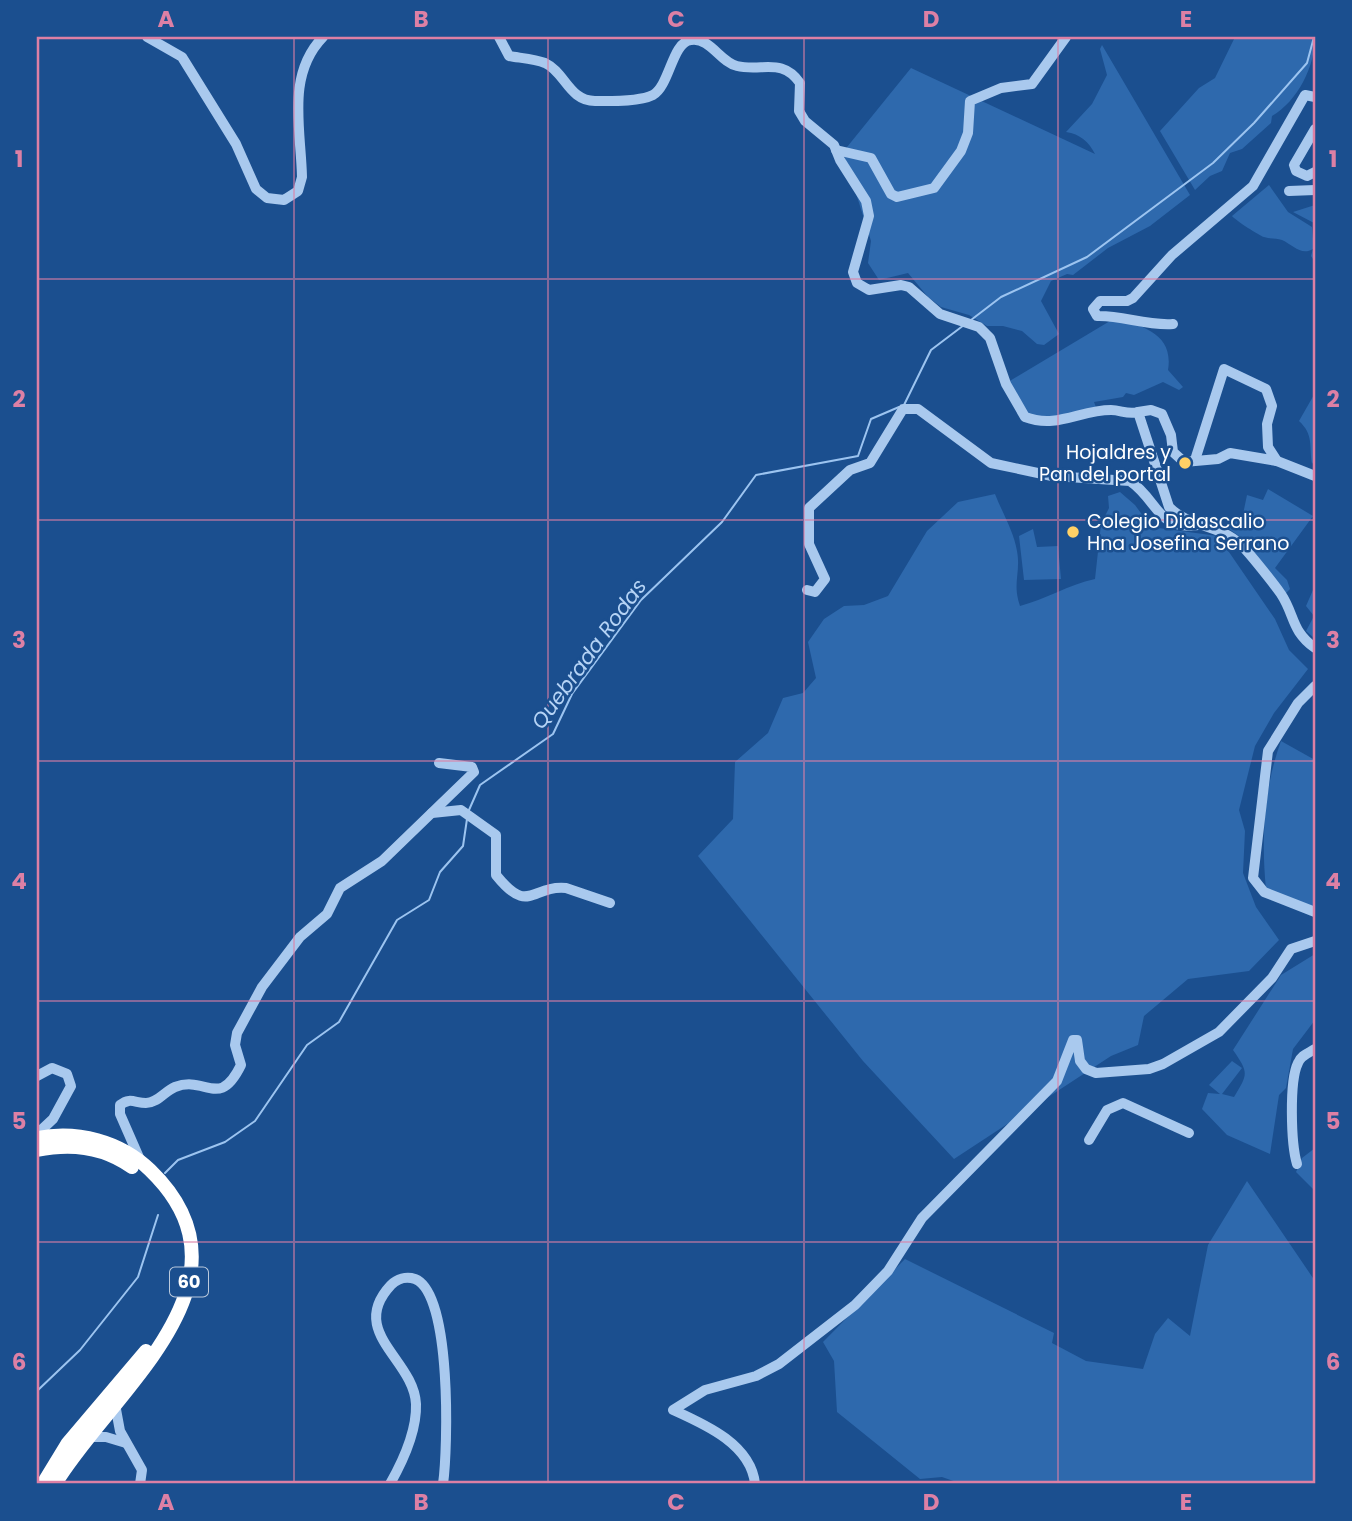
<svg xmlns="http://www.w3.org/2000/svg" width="1352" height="1521" font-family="Poppins,sans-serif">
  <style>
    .green { fill: #2e69ad }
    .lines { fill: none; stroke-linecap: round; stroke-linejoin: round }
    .stream { stroke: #9cc4f0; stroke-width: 2 }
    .minor { stroke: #a9c9ee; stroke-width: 10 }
    .highway { stroke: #fff; stroke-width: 14 }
    .grid { fill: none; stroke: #dd80a5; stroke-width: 2; stroke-opacity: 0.55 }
    .poi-dot { fill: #ffd166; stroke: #1b4f8f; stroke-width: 2.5 }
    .labels { text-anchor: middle; stroke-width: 5; stroke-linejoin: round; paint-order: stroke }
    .shield { fill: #1b4f8f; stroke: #bbcadd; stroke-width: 2 }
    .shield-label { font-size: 18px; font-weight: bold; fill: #fff }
    .poi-label { font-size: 19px; fill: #fff; stroke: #1b4f8f; text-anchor: end }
    .water-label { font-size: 21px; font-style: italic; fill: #b5d3f5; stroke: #1b4f8f }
    .neatline { fill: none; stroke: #dd80a5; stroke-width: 2.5 }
    .grid-label { font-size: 23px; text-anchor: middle; font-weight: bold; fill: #dd80a5 }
  </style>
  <rect width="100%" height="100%" fill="#1b4f8f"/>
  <g class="green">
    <path d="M 1235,37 L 1315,37 C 1315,66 1298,101 1272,116 L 1271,123 L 1242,149 L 1230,153 L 1222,171 L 1210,176 L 1195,190 L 1160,131 L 1199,88 L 1215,78 Z"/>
    <path d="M 1102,45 L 1190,195 L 1150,226 L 1108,248 L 1073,275 L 1067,274 L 1051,281 L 1041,301 L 1059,334 L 1044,345 L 1037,344 L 1022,331 L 1003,326 L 987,326 L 969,315 L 941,307 L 928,297 L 908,273 L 879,280 L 868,263 L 871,241 L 843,152 L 911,68 L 1095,154 C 1089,142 1080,134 1066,132 L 1092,104 L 1107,75 L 1100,49 Z"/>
    <path d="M 1269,185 L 1288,212 L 1312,227 L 1315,262 L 1311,256 L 1313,249 C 1301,256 1293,245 1282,240 C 1276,238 1270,239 1264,237 C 1260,236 1235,220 1232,216 Z"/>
    <path d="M 1315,205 L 1315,234 L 1314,223 L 1293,212 Z"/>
    <path d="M 1115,318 C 1143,326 1174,334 1168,370 L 1183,387 L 1179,390 L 1163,382 L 1134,395 L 1126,393 L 1123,397 L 1094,402 L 1097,410 L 1054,420 L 1024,414 L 1008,382 Z"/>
    <path d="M 1315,393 L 1315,459 L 1312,464 C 1309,446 1314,435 1299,421 Z"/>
    <path d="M 1268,489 L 1313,516 L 1275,568 L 1287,580 L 1290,589 L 1285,594 L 1239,536 L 1226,527 L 1229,521 L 1242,519 L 1247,495 L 1263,500 Z"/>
    <path d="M 1120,492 L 1135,505 L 1151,527 L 1218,536 L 1275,619 L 1289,650 L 1308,669 L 1274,713 L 1255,746 L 1239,810 L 1245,831 L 1243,873 L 1256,907 L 1279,940 L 1249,971 L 1188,979 L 1144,1016 L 1138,1045 L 1111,1056 L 954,1159 L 863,1061 L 698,856 L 733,819 L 735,762 L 768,733 L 783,698 L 803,693 L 816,678 L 808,642 L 824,619 L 844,606 L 864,605 L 888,596 L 927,531 L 958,502 L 995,494 C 1002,512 1014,532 1017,551 C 1021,573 1012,583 1020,606 C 1046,599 1068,585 1095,579 L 1101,524 L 1109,508 L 1108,496 Z"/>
    <path d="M 1033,529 L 1037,547 L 1058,546 L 1061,579 L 1024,580 L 1019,536 Z"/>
    <path d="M 1313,590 L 1315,592 L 1315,639 L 1306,631 L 1314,616 L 1306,606 Z"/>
    <path d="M 1281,741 L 1315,760 L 1315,910 L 1266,889 C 1261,840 1264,787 1281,741 Z"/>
    <path d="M 1315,954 L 1315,1020 L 1293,1049 L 1286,1088 L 1279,1095 L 1270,1154 L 1227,1135 L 1202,1109 L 1208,1093 L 1220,1094 L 1209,1085 L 1232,1061 L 1242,1068 L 1222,1094 L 1234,1097 C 1248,1074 1249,1073 1233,1050 L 1281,975 Z"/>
    <path d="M 1315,1148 L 1315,1191 L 1296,1172 L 1302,1158 Z"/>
    <path d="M 1247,1181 L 1315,1281 L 1315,1484 L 962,1484 L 942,1477 L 920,1479 L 837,1412 L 834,1361 L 823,1342 L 905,1259 L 1054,1333 L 1052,1343 L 1086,1361 L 1143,1369 L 1155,1334 L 1168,1318 L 1190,1336 L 1208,1245 Z"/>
  </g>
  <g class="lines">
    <g class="stream">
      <path d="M 971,320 L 1001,297 L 1087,257 L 1213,163 L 1254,123 L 1307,63 L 1314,37"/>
      <path d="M 904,405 L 931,350 L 964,325"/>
      <path d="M 469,810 L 480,785 L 553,734 L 572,694 L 641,600 L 722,522 L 756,475 L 858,456 L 871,419 L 899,407"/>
      <path d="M 165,1173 L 178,1160 L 225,1142 L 255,1121 L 307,1045 L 339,1022 L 397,920 L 429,900 L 440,872 L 463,846 L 467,819"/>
      <path d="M 37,1391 L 80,1350 L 138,1277 L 158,1215"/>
    </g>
    <g class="minor">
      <path d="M 147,37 L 182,57 L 236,144 L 256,189 L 267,198 L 284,200 L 298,191 L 302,177 C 301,129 286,75 323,37"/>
      <path d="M 499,37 L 509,56 C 520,58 535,59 545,63 C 565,72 569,101 595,101 C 610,101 639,102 653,95 C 670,85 672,42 691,40 C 710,37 720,62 737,66 C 762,72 782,57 800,83 L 799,111 L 805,121 L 834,145 L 840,160 L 866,201 L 869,216 L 853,272 L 857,283 L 869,290 L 901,285 L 909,287 L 940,314 L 979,327 L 990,338 L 1006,384 L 1025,417 C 1057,429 1080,410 1111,410 C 1121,410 1128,415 1138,412 L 1169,507 C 1188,527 1219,524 1240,544 C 1248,551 1274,584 1281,594 C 1295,615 1291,631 1315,648"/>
      <path d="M 1315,129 L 1294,165 L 1296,171 L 1307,176 L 1315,172"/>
      <path d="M 836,150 L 871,158 L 891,194 L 897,197 L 934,188 L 961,151 L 968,133 L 970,101 L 1001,88 L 1032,84 L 1066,37"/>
      <path d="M 1289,191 L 1315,190"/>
      <path d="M 1173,324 C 1146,326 1122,315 1097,316 L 1093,309 L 1100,301 L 1127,301 L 1133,298 L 1172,255 L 1253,186 L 1305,95 L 1315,97"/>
      <path d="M 1138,412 L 1151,410 L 1162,414 L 1171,435 L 1173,452 L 1184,462 L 1218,459 L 1230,453 L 1277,461 L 1315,476"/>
      <path d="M 1195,460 L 1224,369 L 1266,389 L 1272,406 L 1267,424 L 1268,447 L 1277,461"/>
      <path d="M 807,590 L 815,592 L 825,579 L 809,544 L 809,508 L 850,470 L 870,463 L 903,409 L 918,409 L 991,463 L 1052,476 L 1130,481 C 1158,500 1157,531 1198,525"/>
      <path d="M 1315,686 L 1298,703 L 1268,751 L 1253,878 L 1264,892 L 1315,912"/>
      <path d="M 432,813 L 461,810 L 496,835 L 496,875 C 529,916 531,885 566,888 L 610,903"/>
      <path d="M 37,1076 L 52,1068 L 67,1074 L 71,1086 L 53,1119 L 37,1134"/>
      <path d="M 1089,1140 L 1107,1110 L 1123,1103 L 1189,1133"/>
      <path d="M 141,1162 L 120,1114 L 120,1105 C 130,1097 135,1103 146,1103 C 158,1103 165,1091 175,1087 C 206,1075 219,1110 241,1065 L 235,1045 L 237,1033 L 262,987 L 300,937 L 327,914 L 340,888 L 382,861 L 474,772 L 472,767 L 439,763"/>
      <path d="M 1297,1164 C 1291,1144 1289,1081 1298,1063 C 1301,1055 1309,1053 1315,1049"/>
      <path d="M 115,1404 L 120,1431 L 142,1470 L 140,1484"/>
      <path d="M 87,1437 L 106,1437 L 126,1443"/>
      <path d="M 390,1484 C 403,1461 417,1432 416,1404 C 414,1359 347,1332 391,1285 C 397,1279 406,1276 415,1279 C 452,1293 448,1449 443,1484"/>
      <path d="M 755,1484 C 751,1444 704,1424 673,1410 L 705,1390 L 756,1376 L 779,1364 L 855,1305 L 888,1271 L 922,1218 L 1057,1081 L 1073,1040 L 1077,1040 L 1080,1061 L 1086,1069 L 1096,1073 L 1149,1069 L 1163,1064 L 1219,1032 L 1272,978 L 1291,949 L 1315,941"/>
    </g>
    <g class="highway">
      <path d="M 37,1138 C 77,1130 120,1141 150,1170 C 266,1282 110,1392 55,1484"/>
      <path d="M 37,1150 C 70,1143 104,1147 132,1167"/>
      <path d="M 43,1484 L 68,1443 L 146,1351"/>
    </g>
  </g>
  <path class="grid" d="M 294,37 L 294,1484M 548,37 L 548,1484M 804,37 L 804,1484M 1058,37 L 1058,1484M 37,279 L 1315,279M 37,520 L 1315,520M 37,761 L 1315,761M 37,1001 L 1315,1001M 37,1242 L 1315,1242"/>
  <g class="poi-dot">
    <circle cx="1185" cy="463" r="7"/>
    <circle cx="1073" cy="532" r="7"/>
  </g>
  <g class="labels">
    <rect class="shield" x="170" y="1267.5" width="38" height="29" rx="5"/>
    <g class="shield-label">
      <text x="189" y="1288">60</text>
    </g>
    <g class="poi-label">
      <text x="1171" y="459">Hojaldres y<tspan x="1171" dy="22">Pan del portal</tspan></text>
      <text x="1087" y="528" text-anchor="start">Colegio Didascalio<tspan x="1087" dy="22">Hna Josefina Serrano</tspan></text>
    </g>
    <g class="water-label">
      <text transform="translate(589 654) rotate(-54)" y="7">Quebrada Rodas</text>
    </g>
  </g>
  <rect width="1352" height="1521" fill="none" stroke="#1b4f8f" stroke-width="77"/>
  <rect x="38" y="38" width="1276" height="1444" class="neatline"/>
  <g class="grid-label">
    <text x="166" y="27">A</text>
    <text x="421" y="27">B</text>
    <text x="676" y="27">C</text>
    <text x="931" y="27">D</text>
    <text x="1186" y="27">E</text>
    <text x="19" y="167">1</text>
    <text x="1333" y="167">1</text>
    <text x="19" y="407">2</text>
    <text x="1333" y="407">2</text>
    <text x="19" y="648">3</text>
    <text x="1333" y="648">3</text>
    <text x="19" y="889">4</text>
    <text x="1333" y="889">4</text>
    <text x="19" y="1129">5</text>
    <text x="1333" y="1129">5</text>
    <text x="19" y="1370">6</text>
    <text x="1333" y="1370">6</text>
    <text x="166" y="1510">A</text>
    <text x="421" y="1510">B</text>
    <text x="676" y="1510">C</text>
    <text x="931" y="1510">D</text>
    <text x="1186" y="1510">E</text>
  </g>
</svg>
